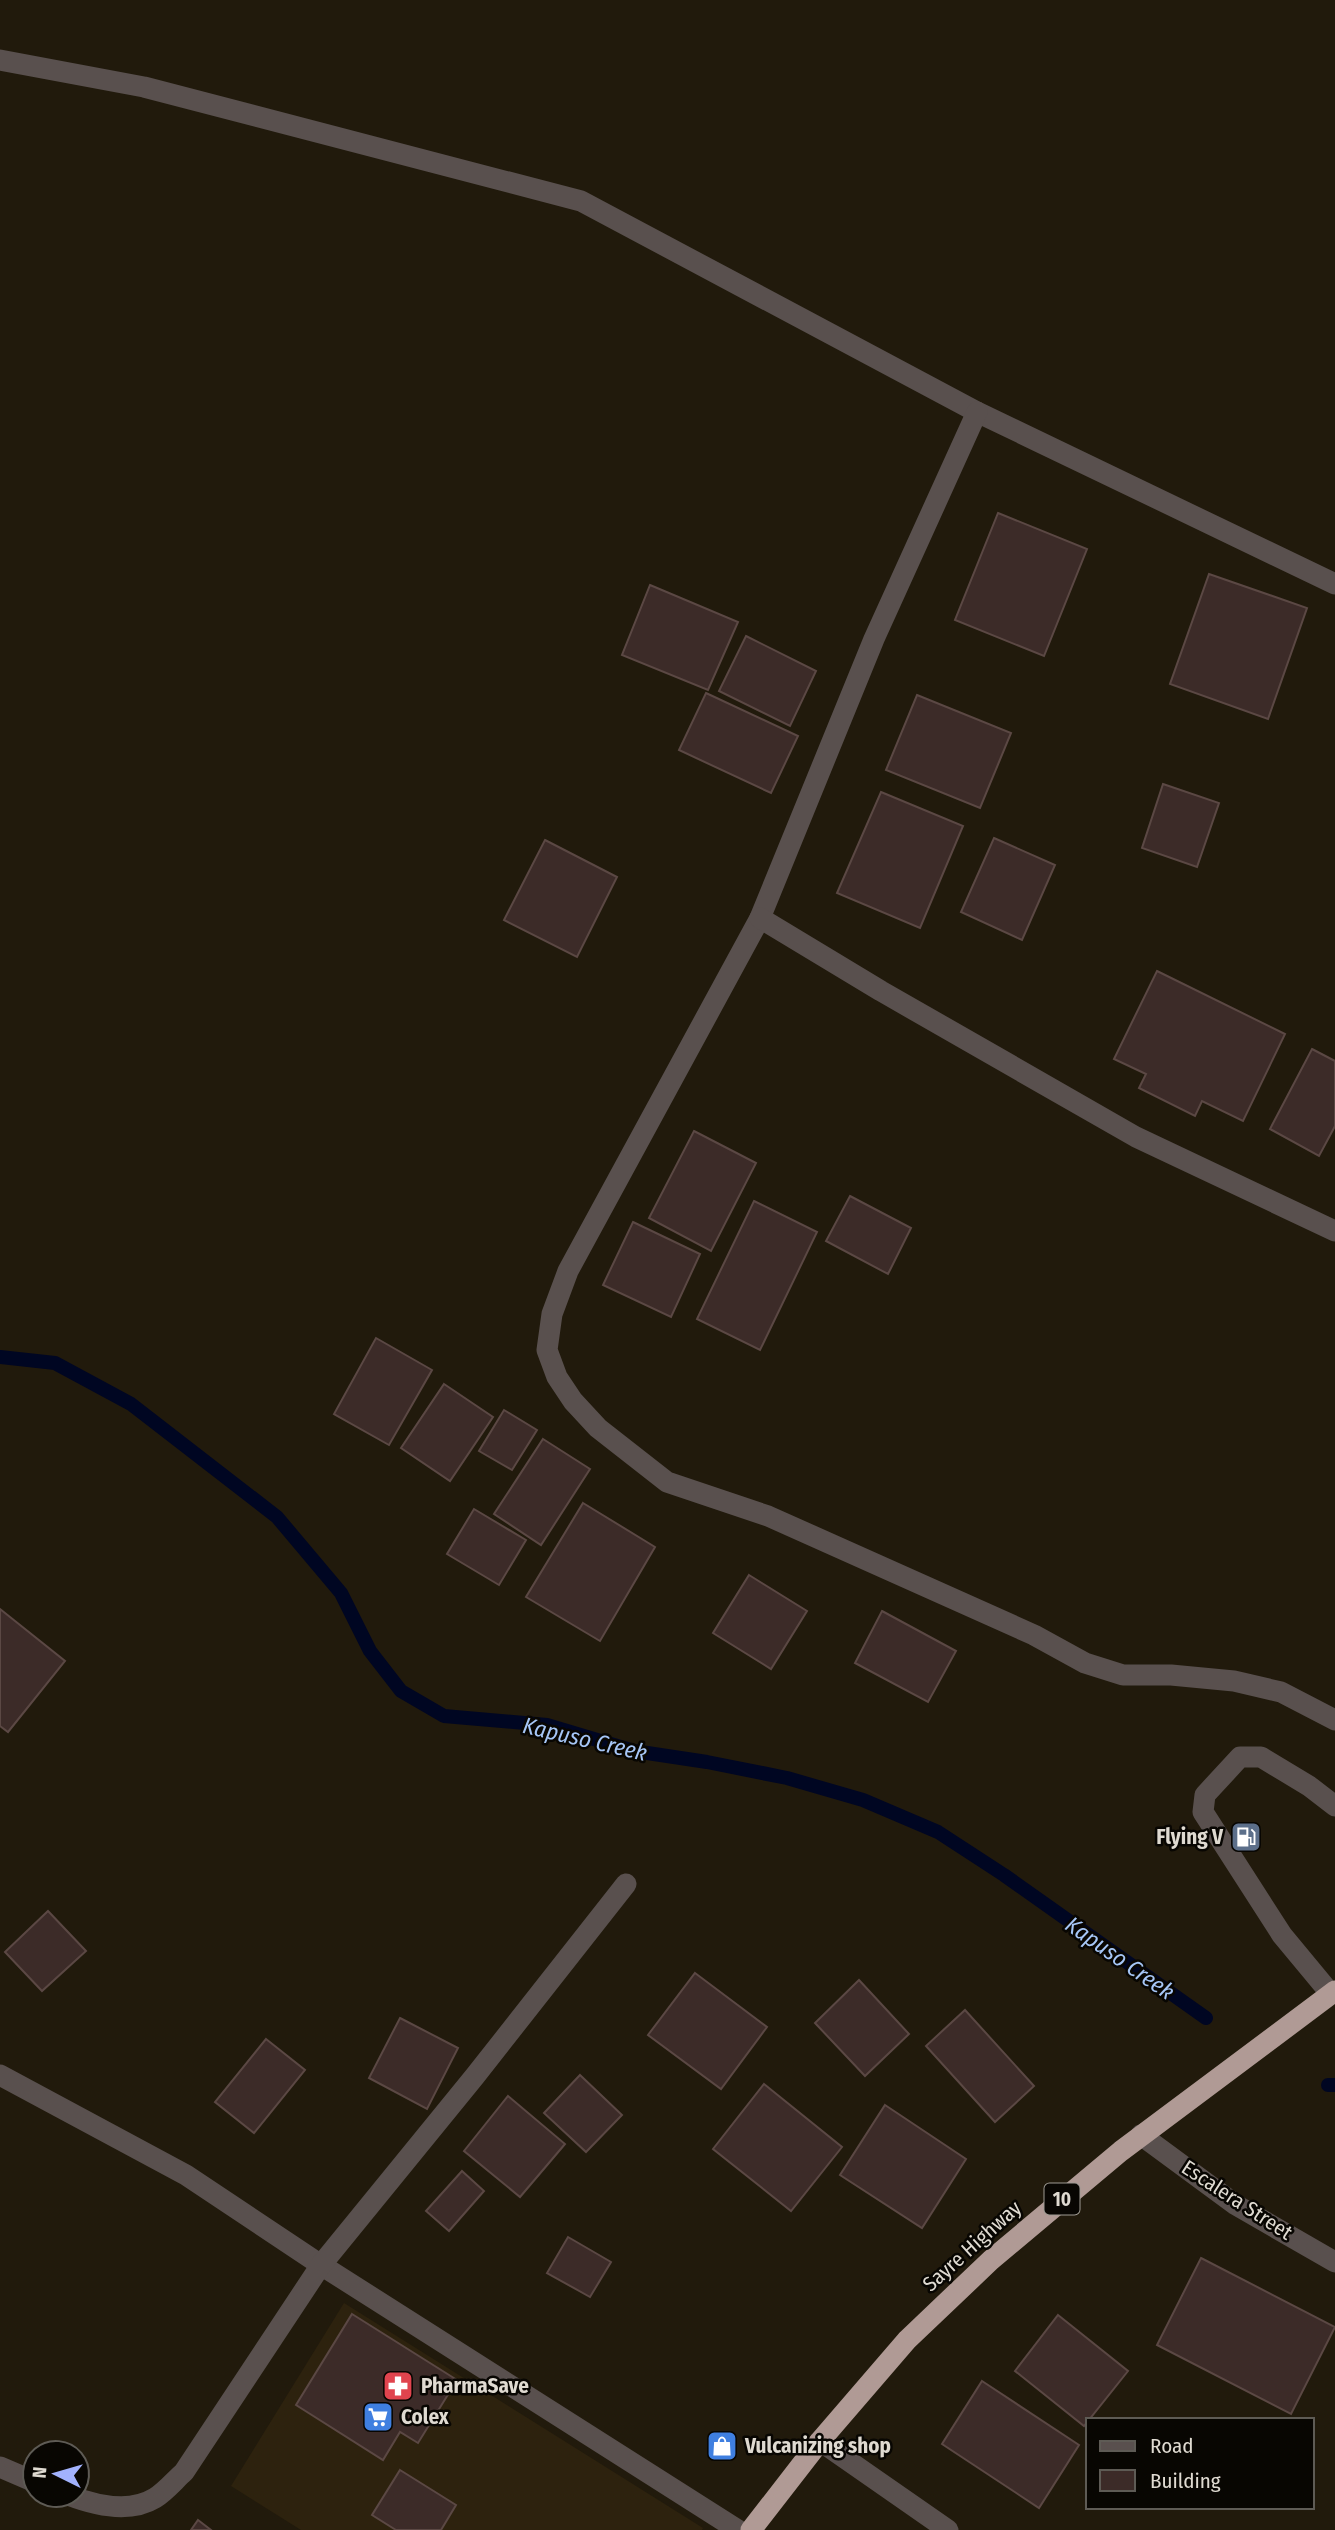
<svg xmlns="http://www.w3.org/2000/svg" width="1335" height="2530" font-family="'Fira Sans Condensed',sans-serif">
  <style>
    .built { fill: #2d220e }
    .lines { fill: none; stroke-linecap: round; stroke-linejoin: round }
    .stream { stroke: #000622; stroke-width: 14 }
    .building { fill: #3c2b28; stroke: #5b4844; stroke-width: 2 }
    .lane { stroke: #59504e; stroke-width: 21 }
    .street { stroke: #59504e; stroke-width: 21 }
    .highway { stroke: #b09a95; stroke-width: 21 }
    .labels { text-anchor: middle; stroke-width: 5; stroke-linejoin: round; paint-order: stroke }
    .shield { fill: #080602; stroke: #9e9a93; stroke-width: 2 }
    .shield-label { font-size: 19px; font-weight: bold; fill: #dfdad1 }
    .poi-label { font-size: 21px; font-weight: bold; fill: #dfdad1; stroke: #080602; text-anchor: start }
    .street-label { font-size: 21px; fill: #dfdad1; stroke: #080602 }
    .water-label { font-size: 23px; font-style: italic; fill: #a6c6f6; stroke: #080602 }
  </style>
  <rect width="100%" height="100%" fill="#211a0c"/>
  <path class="built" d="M 344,2303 L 703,2528 L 702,2530 L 301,2530 L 231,2486 Z"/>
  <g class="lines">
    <g class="stream">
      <path d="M 0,1357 L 55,1363 L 131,1404 L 277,1517 L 341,1593 L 370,1651 L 401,1691 L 444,1716 L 547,1725 L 634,1751 L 707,1762 L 787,1778 L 863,1800 L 938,1832 L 1004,1875 L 1206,2018"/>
      <path d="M 1328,2085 L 1335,2085"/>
    </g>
  </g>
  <g class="building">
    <path d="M 998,513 L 1087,549 L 1044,656 L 955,620 Z"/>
    <path d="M 1209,574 L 1307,608 L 1268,719 L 1170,684 Z"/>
    <path d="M 650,585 L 738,622 L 708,690 L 622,655 Z"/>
    <path d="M 746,636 L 816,671 L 790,726 L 719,691 Z"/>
    <path d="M 706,693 L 798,736 L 771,793 L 679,750 Z"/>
    <path d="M 917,695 L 1011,733 L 980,808 L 886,770 Z"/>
    <path d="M 1163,784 L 1219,803 L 1197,867 L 1142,848 Z"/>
    <path d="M 881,792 L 963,826 L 920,928 L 837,893 Z"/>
    <path d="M 994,838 L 1055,865 L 1022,940 L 961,912 Z"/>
    <path d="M 545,840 L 617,877 L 577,957 L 504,920 Z"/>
    <path d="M 1157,971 L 1285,1034 L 1243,1121 L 1202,1101 L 1195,1116 L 1139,1088 L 1146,1074 L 1114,1059 Z"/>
    <path d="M 1312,1049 L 1335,1061 L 1335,1126 L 1319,1156 L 1270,1129 Z"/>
    <path d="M 694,1131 L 756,1163 L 711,1251 L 649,1218 Z"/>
    <path d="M 850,1196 L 911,1228 L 888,1274 L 826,1241 Z"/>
    <path d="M 754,1201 L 817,1232 L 760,1350 L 697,1319 Z"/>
    <path d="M 633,1222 L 700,1254 L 671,1317 L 603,1285 Z"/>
    <path d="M 376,1338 L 432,1370 L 389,1445 L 334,1414 Z"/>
    <path d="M 444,1384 L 493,1417 L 450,1481 L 401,1448 Z"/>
    <path d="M 504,1410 L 537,1430 L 512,1470 L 479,1451 Z"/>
    <path d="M 543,1439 L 590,1469 L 541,1545 L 494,1514 Z"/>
    <path d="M 583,1503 L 655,1547 L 600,1641 L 526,1597 Z"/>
    <path d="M 474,1509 L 526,1540 L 499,1585 L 447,1554 Z"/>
    <path d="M 749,1575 L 807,1611 L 771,1669 L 713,1633 Z"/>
    <path d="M 0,1609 L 65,1661 L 8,1732 L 0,1726 Z"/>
    <path d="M 882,1611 L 956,1651 L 928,1702 L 855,1663 Z"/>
    <path d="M 48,1911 L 86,1951 L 42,1991 L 5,1952 Z"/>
    <path d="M 695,1973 L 767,2027 L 721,2089 L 648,2035 Z"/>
    <path d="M 859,1980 L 909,2034 L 865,2076 L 815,2023 Z"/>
    <path d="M 965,2010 L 1034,2086 L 995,2122 L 926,2046 Z"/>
    <path d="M 400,2018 L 458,2048 L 427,2109 L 369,2078 Z"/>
    <path d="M 266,2039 L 305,2070 L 254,2133 L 215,2102 Z"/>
    <path d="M 580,2075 L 622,2115 L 586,2152 L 544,2113 Z"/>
    <path d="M 764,2084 L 842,2147 L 791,2211 L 713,2149 Z"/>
    <path d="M 508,2096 L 565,2144 L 520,2197 L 464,2151 Z"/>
    <path d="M 885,2105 L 966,2159 L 922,2228 L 840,2175 Z"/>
    <path d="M 462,2171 L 484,2191 L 449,2231 L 426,2211 Z"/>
    <path d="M 568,2237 L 611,2262 L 590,2297 L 547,2273 Z"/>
    <path d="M 1201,2258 L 1335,2327 L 1291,2414 L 1157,2345 Z"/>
    <path d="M 352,2314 L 457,2380 L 418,2443 L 400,2432 L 383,2460 L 296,2405 Z"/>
    <path d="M 1058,2315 L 1128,2371 L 1084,2426 L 1015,2371 Z"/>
    <path d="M 982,2381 L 1079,2445 L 1039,2508 L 942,2444 Z"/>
    <path d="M 400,2470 L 456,2505 L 441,2530 L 396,2530 L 372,2515 Z"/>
    <path d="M 198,2520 L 211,2530 L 191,2530 Z"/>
  </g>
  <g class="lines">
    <path class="lane" d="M 1331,1994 L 1282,1935 L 1203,1812 L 1205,1795 L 1240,1757 L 1261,1757 L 1309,1786 L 1335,1806"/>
    <g class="street">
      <path d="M 0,60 L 144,87 L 581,201 L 977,412 L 1335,584"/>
      <path d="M 977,412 L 874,639 L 760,918 L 568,1271 L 552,1314 L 547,1350 L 557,1377 L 573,1401 L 598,1428 L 667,1482 L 768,1516 L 1034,1635 L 1085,1663 L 1123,1675 L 1171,1675 L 1234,1681 L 1281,1692 L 1335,1720"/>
      <path d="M 760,918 L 881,991 L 1136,1137 L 1335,1231"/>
      <path d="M 0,2075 L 186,2175 L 321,2265 L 738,2530"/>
      <path d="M 1141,2135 L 1236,2205 L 1335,2262"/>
      <path d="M 820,2441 L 948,2530"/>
      <path d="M 0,2467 L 35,2482"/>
      <path d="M 68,2495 C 94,2505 129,2514 155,2498 C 165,2492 175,2480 184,2472 L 321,2265 L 475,2076 L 626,1884"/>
    </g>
    <path class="highway" d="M 751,2530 L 820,2441 L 907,2340 L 991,2260 L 1121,2151 L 1335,1991"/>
  </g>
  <defs>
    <g id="fuel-square" transform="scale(1.575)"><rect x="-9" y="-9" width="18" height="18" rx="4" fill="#5c6f8a" stroke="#080602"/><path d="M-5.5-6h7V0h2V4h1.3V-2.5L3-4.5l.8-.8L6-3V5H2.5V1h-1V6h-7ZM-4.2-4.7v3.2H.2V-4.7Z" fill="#fff"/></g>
    <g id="pharmacy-square" transform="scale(1.575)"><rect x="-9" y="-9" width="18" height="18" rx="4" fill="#e0444e" stroke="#080602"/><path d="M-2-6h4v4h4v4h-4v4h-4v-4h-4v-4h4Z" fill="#fff"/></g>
    <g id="supermarket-square" transform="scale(1.575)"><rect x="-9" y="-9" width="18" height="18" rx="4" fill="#3f7fe0" stroke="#080602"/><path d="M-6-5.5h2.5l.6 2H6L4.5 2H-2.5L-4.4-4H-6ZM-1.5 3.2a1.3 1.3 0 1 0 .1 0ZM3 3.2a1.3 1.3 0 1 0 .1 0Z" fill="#fff"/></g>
    <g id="shop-square" transform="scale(1.575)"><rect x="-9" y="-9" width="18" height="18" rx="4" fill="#3f7fe0" stroke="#080602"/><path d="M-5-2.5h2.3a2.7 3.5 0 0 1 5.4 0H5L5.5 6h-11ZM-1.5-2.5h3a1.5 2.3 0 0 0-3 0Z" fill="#fff"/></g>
  </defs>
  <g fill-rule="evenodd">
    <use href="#fuel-square" x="1246" y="1837"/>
    <use href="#pharmacy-square" x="398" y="2386"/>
    <use href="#supermarket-square" x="378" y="2417"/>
    <use href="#shop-square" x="722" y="2446"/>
  </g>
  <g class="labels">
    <rect class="shield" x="1044.5" y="2183.5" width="35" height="31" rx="5"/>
    <g class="shield-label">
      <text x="1062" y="2206">10</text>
    </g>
    <g class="poi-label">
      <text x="1223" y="1844" text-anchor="end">Flying V</text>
      <text x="421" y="2393">PharmaSave</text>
      <text x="401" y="2424">Colex</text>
      <text x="745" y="2453">Vulcanizing shop</text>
    </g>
    <g class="street-label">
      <text transform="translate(1237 2200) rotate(33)" y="7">Escalera Street</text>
      <text transform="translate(972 2246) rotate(-42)" y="7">Sayre Highway</text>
    </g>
    <g class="water-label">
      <text transform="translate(585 1739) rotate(13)" y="8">Kapuso Creek</text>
      <text transform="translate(1120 1958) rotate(35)" y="8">Kapuso Creek</text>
    </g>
  </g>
  <rect x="1086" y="2418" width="228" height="91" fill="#080602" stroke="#5e5b55" stroke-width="2"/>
  <rect x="1100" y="2441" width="35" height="10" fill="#59504e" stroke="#5e5b55" stroke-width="2"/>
  <text x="1150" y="2453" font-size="21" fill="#dfdad1">Road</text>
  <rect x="1100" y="2470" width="35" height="21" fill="#3c2b28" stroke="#5e5b55" stroke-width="2"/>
  <text x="1150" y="2488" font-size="21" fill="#dfdad1">Building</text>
  <g transform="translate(56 2474) rotate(275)"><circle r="33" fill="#080602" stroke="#5e5b55" stroke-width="2"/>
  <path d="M0-5L12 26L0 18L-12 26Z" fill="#a2b2fd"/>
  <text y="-10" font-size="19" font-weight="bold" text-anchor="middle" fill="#dfdad1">N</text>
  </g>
</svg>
